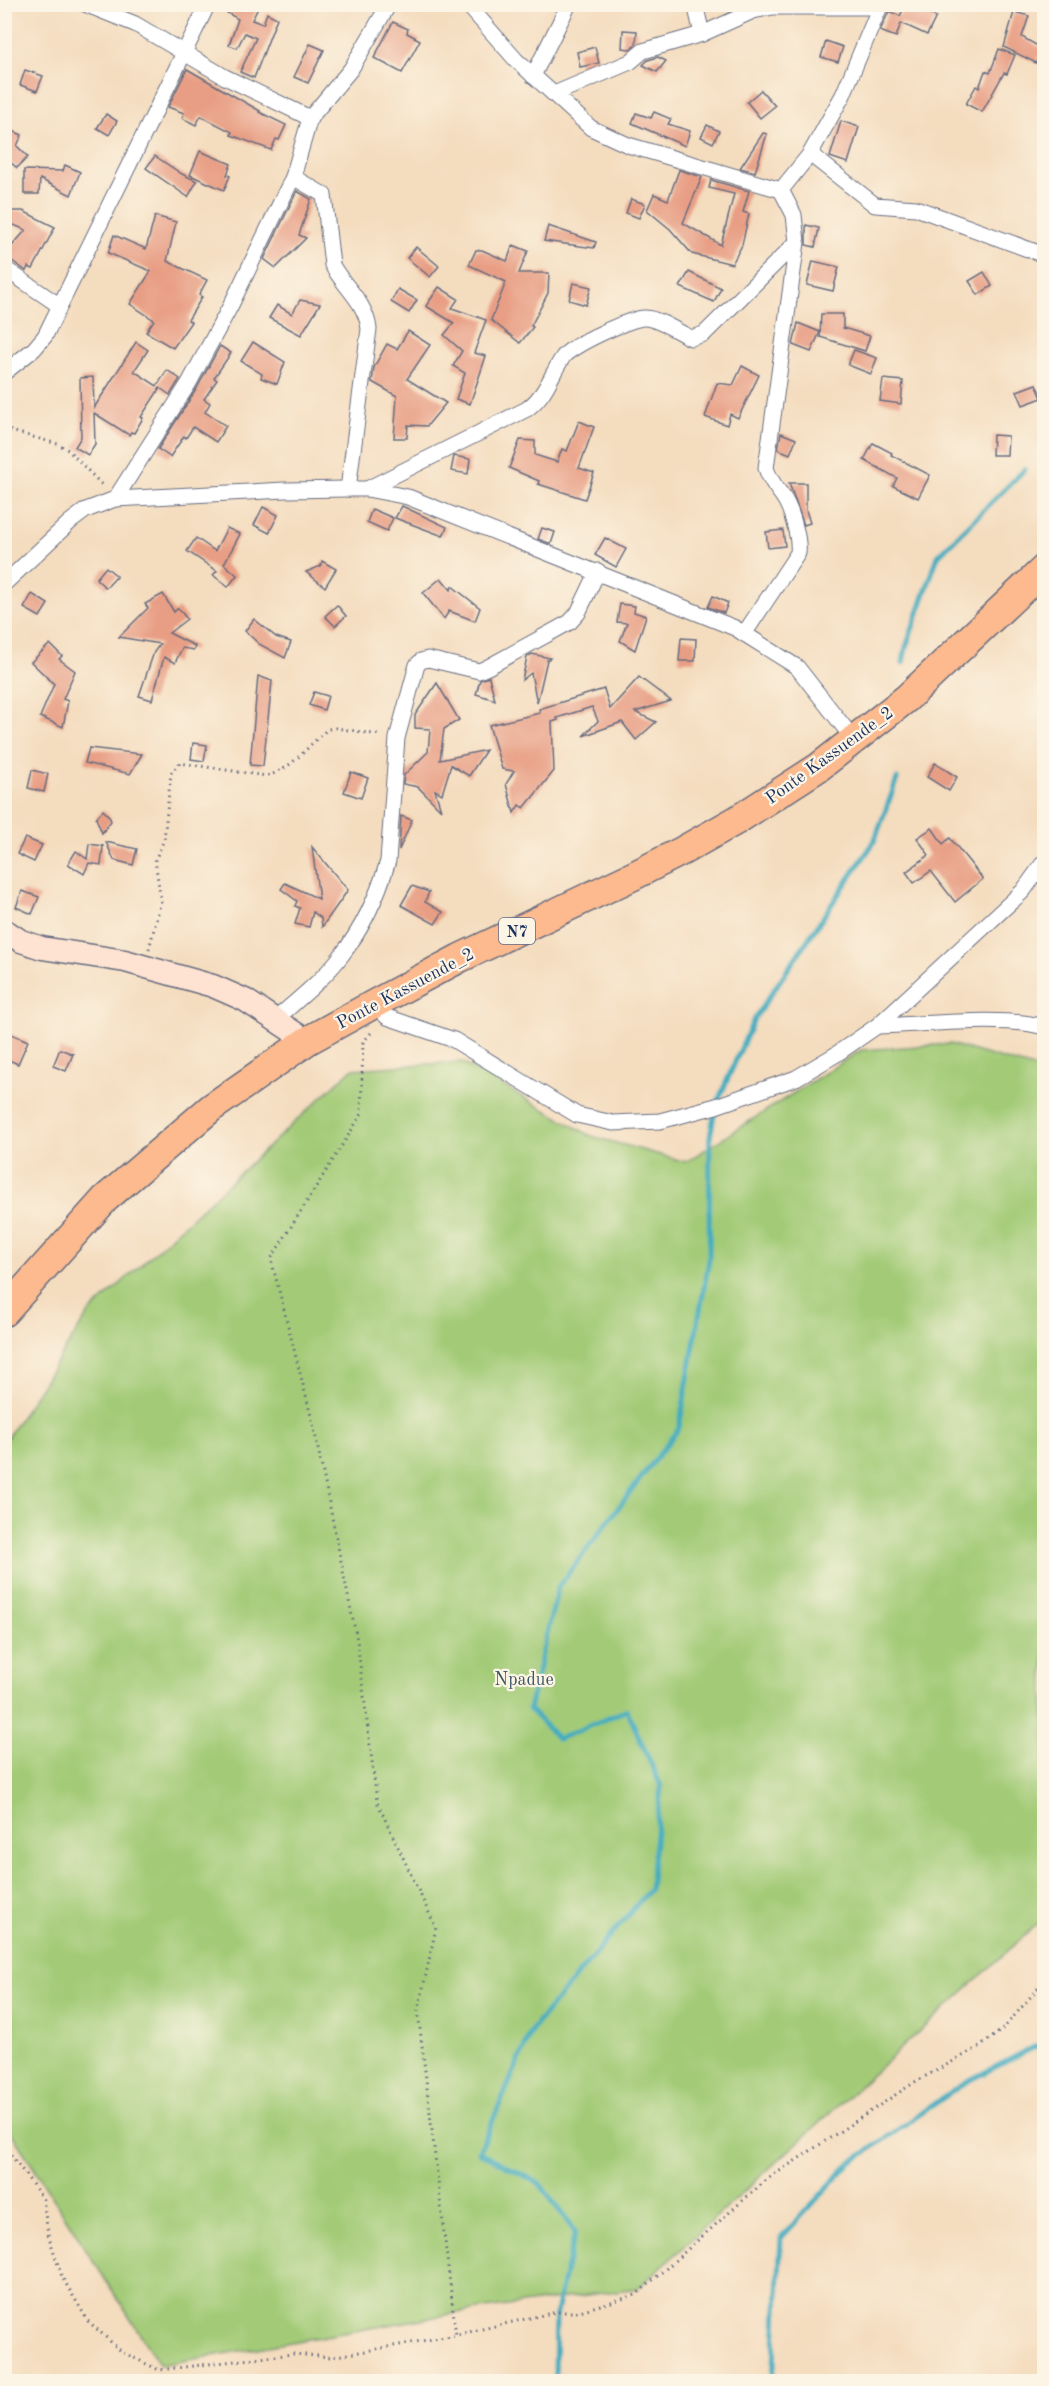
<svg xmlns="http://www.w3.org/2000/svg" width="1049" height="2386" font-family="'Old Standard TT',serif">
  <style>
    .green { fill: #a3cb77; stroke: #5f7d6a; stroke-width: 1.5 }
    .lines { fill: none; stroke-linecap: round; stroke-linejoin: round }
    .stream { stroke: #40acbf; stroke-width: 5 }
    .building { fill: #e89e84 }
    .street-casing { stroke: #676c80; stroke-width: 17 }
    .secondary-casing { stroke: #676c80; stroke-width: 25 }
    .highway-casing { stroke: #676c80; stroke-width: 31 }
    .path { stroke: #676c80; stroke-width: 3; stroke-dasharray: 1.5 4.5; stroke-linecap: butt }
    .street { stroke: #fff; stroke-width: 15 }
    .secondary { stroke: #fee3d2; stroke-width: 22 }
    .highway { stroke: #fcba8e; stroke-width: 28 }
    .labels { text-anchor: middle; stroke-width: 4.5; stroke-linejoin: round; paint-order: stroke }
    .shield { fill: #fcf5e5; stroke: #5e6a86; stroke-width: 1.5 }
    .shield-label { font-size: 16px; font-weight: bold; fill: #1b2f5e }
    .street-label { font-size: 18px; fill: #1b2f5e; stroke: #fcf5e5 }
    .park-label { font-size: 18px; fill: #3d5664; stroke: #fcf5e5 }
  </style>
  <rect width="100%" height="100%" fill="#fcf5e5"/>
  <filter id="ink" filterUnits="userSpaceOnUse"><feTurbulence type="fractalNoise" baseFrequency=".0167" numOctaves="2"/><feDisplacementMap in="SourceGraphic" scale="12" xChannelSelector="R" yChannelSelector="G"/><feConvolveMatrix kernelMatrix="1 2 1 2 8 2 1 2 1" color-interpolation-filters="sRGB"/></filter>
  <filter id="wash" filterUnits="userSpaceOnUse"><feTurbulence type="fractalNoise" baseFrequency=".008" numOctaves="4" result="noise"/><feDisplacementMap in="SourceGraphic" scale="24" xChannelSelector="R" yChannelSelector="G"/><feGaussianBlur stdDeviation="1.35" result="paint"/><feColorMatrix in="noise" values="0 0 0 0 0 0 0 0 0 0 0 0 0 0 0 0 0 1.4 0 .05"/><feComposite in="paint" operator="in"/></filter>
  <g filter="url(#wash)">
    <rect width="100%" height="100%" fill="#f4dcbe"/>
    <path class="green" d="M 950,1044 L 1044,1071 L 1044,1918 L 638,2288 L 457,2313 L 160,2365 L 5,2123 L 5,1441 L 89,1313 L 352,1069 L 461,1062 L 591,1136 L 686,1162 L 861,1050 Z"/>
    <g class="lines">
      <g class="stream">
        <path d="M 903,663 L 906,647 L 938,556 L 1025,469"/>
        <path d="M 718,1101 L 754,1019 L 874,842 L 897,779"/>
        <path d="M 555,2382 L 556,2312 L 575,2232 L 540,2184 L 479,2152 L 533,2028 L 650,1889 L 661,1786 L 627,1710 L 558,1739 L 529,1709 L 558,1587 L 679,1428 L 709,1260 L 710,1137 L 715,1110"/>
        <path d="M 773,2382 L 781,2238 L 849,2164 L 966,2082 L 1044,2042"/>
      </g>
    </g>
    <g id="blocks">
      <g class="building">
        <path d="M 218,4 L 260,4 L 252,20 L 263,24 L 267,13 L 277,18 L 254,78 L 240,72 L 256,38 L 245,33 L 237,48 L 229,45 L 238,19 L 217,7 Z"/>
        <path d="M 906,4 L 926,4 L 923,10 L 936,17 L 927,35 L 901,23 L 896,37 L 880,31 L 889,11 L 900,16 Z"/>
        <path d="M 1014,12 L 1029,16 L 1022,37 L 1043,49 L 1036,63 L 1004,47 Z"/>
        <path d="M 393,22 L 408,29 L 407,33 L 420,40 L 402,73 L 374,58 Z"/>
        <path d="M 623,30 L 637,31 L 636,44 L 630,49 L 622,48 Z"/>
        <path d="M 826,41 L 843,47 L 838,62 L 821,57 Z"/>
        <path d="M 310,44 L 324,50 L 308,83 L 294,77 Z"/>
        <path d="M 595,47 L 599,63 L 580,67 L 577,52 Z"/>
        <path d="M 999,49 L 1015,55 L 1007,74 L 1004,73 L 982,112 L 966,104 L 976,86 L 979,88 L 985,71 L 990,73 Z"/>
        <path d="M 658,57 L 666,61 L 657,72 L 643,65 L 648,60 Z"/>
        <path d="M 187,69 L 260,111 L 259,112 L 286,125 L 279,140 L 276,139 L 271,150 L 231,135 L 232,132 L 201,116 L 196,125 L 182,118 L 184,113 L 168,107 Z"/>
        <path d="M 25,70 L 43,76 L 37,91 L 20,85 Z"/>
        <path d="M 761,90 L 775,106 L 760,118 L 747,102 Z"/>
        <path d="M 654,112 L 671,119 L 668,124 L 690,131 L 685,146 L 632,123 L 636,113 L 651,118 Z"/>
        <path d="M 106,114 L 117,121 L 109,135 L 97,128 Z"/>
        <path d="M 841,121 L 859,127 L 848,163 L 830,157 Z"/>
        <path d="M 707,125 L 719,131 L 713,143 L 701,137 Z"/>
        <path d="M 4,127 L 22,135 L 17,146 L 28,157 L 17,168 L 10,162 L 4,175 Z"/>
        <path d="M 763,133 L 767,134 L 755,172 L 740,168 Z"/>
        <path d="M 200,151 L 231,164 L 227,175 L 230,176 L 224,190 L 190,175 Z"/>
        <path d="M 155,156 L 182,174 L 197,181 L 188,197 L 146,168 Z"/>
        <path d="M 65,165 L 80,172 L 71,195 L 40,179 L 39,194 L 24,194 L 24,170 L 63,171 Z"/>
        <path d="M 679,170 L 702,177 L 683,223 L 721,245 L 734,194 L 709,188 L 711,180 L 749,191 L 743,212 L 749,214 L 742,245 L 732,264 L 692,254 L 670,229 L 647,210 L 654,194 L 668,200 Z"/>
        <path d="M 297,191 L 311,199 L 299,235 L 306,238 L 276,268 L 264,259 Z"/>
        <path d="M 631,199 L 645,204 L 639,218 L 626,213 Z"/>
        <path d="M 4,211 L 23,211 L 55,227 L 33,269 L 28,267 L 26,271 L 4,255 L 26,230 L 4,221 Z"/>
        <path d="M 155,216 L 176,222 L 167,261 L 207,280 L 199,295 L 202,297 L 188,320 L 191,322 L 173,348 L 146,332 L 154,320 L 130,304 L 151,271 L 108,253 L 114,235 L 146,249 Z"/>
        <path d="M 806,225 L 819,228 L 815,247 L 806,245 Z"/>
        <path d="M 548,226 L 596,242 L 594,248 L 544,241 Z"/>
        <path d="M 513,245 L 528,251 L 519,273 L 549,273 L 548,293 L 531,326 L 533,327 L 520,343 L 491,320 L 506,282 L 469,265 L 476,250 L 482,250 L 507,261 Z"/>
        <path d="M 416,247 L 439,266 L 430,277 L 407,258 Z"/>
        <path d="M 813,261 L 839,267 L 833,291 L 807,285 Z"/>
        <path d="M 689,272 L 721,288 L 714,302 L 680,287 Z"/>
        <path d="M 984,272 L 992,286 L 978,295 L 969,281 Z"/>
        <path d="M 573,283 L 591,287 L 586,305 L 569,300 Z"/>
        <path d="M 439,287 L 458,299 L 452,308 L 486,320 L 474,353 L 486,356 L 470,404 L 456,399 L 465,373 L 453,366 L 462,351 L 444,335 L 454,323 L 426,306 Z"/>
        <path d="M 398,289 L 417,300 L 409,313 L 391,302 Z"/>
        <path d="M 300,300 L 320,304 L 301,335 L 269,318 L 277,305 L 292,314 Z"/>
        <path d="M 821,314 L 843,314 L 843,328 L 870,336 L 865,351 L 820,337 Z"/>
        <path d="M 798,323 L 820,332 L 811,352 L 793,345 Z"/>
        <path d="M 408,331 L 430,345 L 407,379 L 446,403 L 427,426 L 408,425 L 407,438 L 394,438 L 397,396 L 372,382 L 374,367 L 387,344 L 397,349 Z"/>
        <path d="M 136,342 L 148,350 L 134,371 L 157,386 L 167,370 L 180,379 L 170,395 L 160,388 L 141,417 L 143,418 L 134,433 L 131,432 L 129,435 L 94,413 L 95,444 L 88,455 L 75,447 L 81,437 L 80,378 L 93,377 L 94,408 Z"/>
        <path d="M 253,342 L 285,362 L 277,384 L 261,378 L 262,374 L 241,361 Z"/>
        <path d="M 220,346 L 231,353 L 214,378 L 217,380 L 204,399 L 210,403 L 205,412 L 226,426 L 216,442 L 193,427 L 186,438 L 184,436 L 170,457 L 158,449 L 197,388 Z"/>
        <path d="M 854,350 L 877,358 L 871,374 L 848,365 Z"/>
        <path d="M 742,366 L 759,375 L 738,418 L 730,414 L 727,425 L 705,417 L 717,383 L 733,385 Z"/>
        <path d="M 883,379 L 903,381 L 901,404 L 880,401 Z"/>
        <path d="M 1036,384 L 1042,398 L 1023,405 L 1017,391 Z"/>
        <path d="M 579,421 L 594,427 L 579,468 L 594,473 L 585,499 L 538,484 L 539,481 L 509,468 L 520,440 L 535,441 L 535,455 L 557,462 L 562,449 L 567,451 Z"/>
        <path d="M 781,433 L 796,439 L 790,454 L 778,449 Z"/>
        <path d="M 993,435 L 1008,436 L 1007,455 L 992,455 Z"/>
        <path d="M 873,443 L 892,453 L 891,455 L 930,475 L 918,498 L 893,486 L 897,478 L 864,460 Z"/>
        <path d="M 454,456 L 470,459 L 468,474 L 451,471 Z"/>
        <path d="M 789,483 L 806,483 L 806,510 L 810,523 L 804,525 Z"/>
        <path d="M 402,506 L 447,527 L 443,536 L 395,518 Z"/>
        <path d="M 263,507 L 278,515 L 269,533 L 254,525 Z"/>
        <path d="M 372,509 L 393,518 L 387,531 L 367,522 Z"/>
        <path d="M 227,528 L 240,534 L 224,564 L 237,575 L 228,587 L 213,575 L 217,571 L 187,551 L 196,538 L 215,551 Z"/>
        <path d="M 542,528 L 555,532 L 551,544 L 538,539 Z"/>
        <path d="M 783,530 L 785,546 L 768,548 L 766,532 Z"/>
        <path d="M 605,538 L 626,549 L 616,567 L 595,555 Z"/>
        <path d="M 322,561 L 336,569 L 325,587 L 306,572 L 321,566 Z"/>
        <path d="M 106,567 L 117,576 L 106,588 L 96,579 Z"/>
        <path d="M 441,578 L 451,590 L 452,586 L 480,608 L 475,621 L 449,611 L 444,619 L 423,593 Z"/>
        <path d="M 32,594 L 48,604 L 40,617 L 24,608 Z"/>
        <path d="M 163,594 L 174,612 L 178,608 L 187,619 L 169,633 L 195,646 L 194,650 L 182,648 L 175,663 L 164,657 L 152,700 L 139,696 L 154,652 L 160,644 L 119,637 L 148,608 L 145,604 Z"/>
        <path d="M 713,596 L 728,603 L 724,613 L 708,607 Z"/>
        <path d="M 620,604 L 635,606 L 634,612 L 646,616 L 635,650 L 620,641 L 627,623 L 617,622 Z"/>
        <path d="M 337,605 L 346,616 L 335,626 L 325,616 Z"/>
        <path d="M 254,619 L 276,637 L 291,642 L 285,658 L 259,644 L 245,631 Z"/>
        <path d="M 681,638 L 696,639 L 695,661 L 679,661 Z"/>
        <path d="M 50,644 L 62,656 L 59,659 L 75,671 L 63,699 L 68,701 L 63,727 L 40,717 L 54,684 L 31,662 Z"/>
        <path d="M 532,654 L 550,658 L 547,660 L 537,703 L 531,673 L 522,680 L 527,657 Z"/>
        <path d="M 258,676 L 272,681 L 263,766 L 250,765 Z"/>
        <path d="M 489,677 L 495,700 L 476,694 L 480,680 Z"/>
        <path d="M 639,677 L 671,701 L 635,712 L 656,722 L 636,740 L 622,722 L 583,736 L 598,721 L 592,707 L 557,718 L 558,720 L 552,722 L 554,771 L 524,808 L 519,805 L 514,813 L 506,784 L 514,771 L 502,769 L 489,725 L 540,713 L 539,709 L 604,689 L 610,709 Z"/>
        <path d="M 437,683 L 459,720 L 444,729 L 440,760 L 486,750 L 469,776 L 451,765 L 442,794 L 435,790 L 441,810 L 418,787 L 403,784 L 404,775 L 428,752 L 430,729 L 415,728 L 415,715 Z"/>
        <path d="M 314,692 L 328,696 L 324,710 L 309,705 Z"/>
        <path d="M 193,743 L 207,745 L 204,761 L 191,759 Z"/>
        <path d="M 89,748 L 142,754 L 130,774 L 85,763 Z"/>
        <path d="M 935,763 L 957,777 L 949,791 L 927,777 Z"/>
        <path d="M 32,770 L 48,774 L 44,792 L 28,788 Z"/>
        <path d="M 351,772 L 368,778 L 361,798 L 344,792 Z"/>
        <path d="M 103,810 L 109,816 L 111,821 L 102,833 L 96,818 Z"/>
        <path d="M 401,816 L 412,820 L 399,850 Z"/>
        <path d="M 932,828 L 943,844 L 950,838 L 983,879 L 955,902 L 931,871 L 914,883 L 906,872 L 929,855 L 917,838 Z"/>
        <path d="M 25,838 L 42,845 L 34,862 L 17,854 Z"/>
        <path d="M 106,842 L 137,849 L 133,865 L 114,860 Z"/>
        <path d="M 89,844 L 103,846 L 101,865 L 89,863 L 84,874 L 68,864 L 76,851 L 87,859 Z"/>
        <path d="M 312,847 L 348,890 L 322,927 L 321,918 L 313,912 L 309,927 L 295,924 L 300,908 L 295,906 L 297,901 L 281,889 L 285,883 L 319,899 Z"/>
        <path d="M 412,886 L 429,892 L 425,902 L 443,912 L 435,924 L 401,905 Z"/>
        <path d="M 22,891 L 39,897 L 32,914 L 16,907 Z"/>
        <path d="M 4,1031 L 28,1041 L 18,1064 L 4,1058 Z"/>
        <path d="M 60,1049 L 73,1054 L 66,1071 L 53,1066 Z"/>
      </g>
    </g>
  </g>
  <g filter="url(#ink)">
    <use href="#blocks" fill-opacity="0" stroke="#676c80" stroke-width="1.5"/>
    <g class="lines">
      <g class="street-casing">
        <g id="street">
          <path d="M 85,4 L 135,24 L 225,77 L 310,118"/>
          <path d="M 467,4 L 516,60 L 591,128 L 628,145 L 781,190 L 794,215 L 797,242 L 766,468 C 770,481 776,487 783,497 C 791,508 800,539 798,553 L 744,634"/>
          <path d="M 695,4 L 702,34"/>
          <path d="M 533,76 L 569,4"/>
          <path d="M 554,94 L 630,62 L 643,51 L 702,34 L 753,11 L 773,7 L 880,7"/>
          <path d="M 810,154 L 843,95 L 881,4"/>
          <path d="M 293,177 L 324,195 L 332,265 C 344,287 366,302 369,329 L 348,489"/>
          <path d="M 781,190 L 810,154 L 875,205 L 916,208 L 1044,255"/>
          <path d="M 4,268 L 60,306"/>
          <path d="M 4,373 L 34,349 L 45,336 L 208,4"/>
          <path d="M 367,489 L 527,409 C 547,394 550,376 563,357 C 570,346 632,317 645,318 C 660,319 678,332 691,338 L 704,334 L 797,242"/>
          <path d="M 115,499 L 189,383 L 231,305 L 293,177 L 310,118 L 351,69 L 389,4"/>
          <path d="M 4,584 L 70,522 L 86,510 L 115,499 L 285,490 L 348,489 L 367,489 L 408,497 L 735,628 L 797,667 L 855,741"/>
          <path d="M 374,1004 L 387,1017 L 454,1040 L 577,1115 L 613,1123 L 660,1121 L 716,1106 L 796,1078 L 835,1055 L 877,1026 L 1023,891 L 1044,862"/>
          <path d="M 275,1020 C 297,1000 323,980 341,956 C 363,928 378,895 388,861 L 397,738 L 417,665 L 421,661 L 428,659 L 479,671 L 488,667 L 570,622 L 578,613 L 598,571"/>
          <path d="M 877,1026 C 926,1025 999,1015 1044,1027"/>
        </g>
      </g>
      <g class="secondary-casing">
        <path id="secondary" d="M 4,930 L 21,941 L 42,948 L 125,961 L 213,986 L 245,1000 L 307,1041"/>
      </g>
      <g class="highway-casing">
        <path id="highway" d="M 4,1312 L 105,1199 L 211,1108 L 307,1041 L 374,1004 L 460,958 L 633,876 L 682,851 L 737,820 L 819,767 L 907,698 L 1044,569"/>
      </g>
      <g class="path">
        <path d="M 4,429 L 58,444 L 68,450 L 103,486"/>
        <path d="M 149,949 L 161,901 L 155,860 L 164,840 L 171,773 L 180,763 L 266,776 C 292,770 308,745 328,729 L 336,728 L 380,735"/>
        <path d="M 371,1033 L 363,1042 L 361,1115 L 271,1259 L 313,1424 L 357,1640 L 377,1802 L 436,1928 L 418,2011 L 456,2335"/>
        <path d="M 4,2145 L 43,2199 L 48,2234 L 62,2277 L 88,2321 L 122,2352 L 159,2370 L 293,2354 L 331,2357 L 456,2335 L 556,2312 L 576,2312 L 636,2295 L 766,2180 L 915,2082 L 981,2046 L 1004,2028 L 1044,1981"/>
      </g>
      <use href="#street" class="street"/>
      <use href="#secondary" class="secondary"/>
      <use href="#highway" class="highway"/>
    </g>
  </g>
  <g class="labels">
    <rect class="shield" x="499" y="918" width="36" height="26" rx="4.5"/>
    <g class="shield-label">
      <text x="517" y="937">N7</text>
    </g>
    <g class="street-label">
      <text transform="translate(829 755) rotate(-36)" y="6">Ponte Kassuende_2</text>
      <text transform="translate(405 988) rotate(-28)" y="6">Ponte Kassuende_2</text>
    </g>
    <g class="park-label">
      <text x="524" y="1685">Npadue</text>
    </g>
  </g>
  <rect width="1049" height="2386" fill="none" stroke="#fcf5e5" stroke-width="24"/>
</svg>
